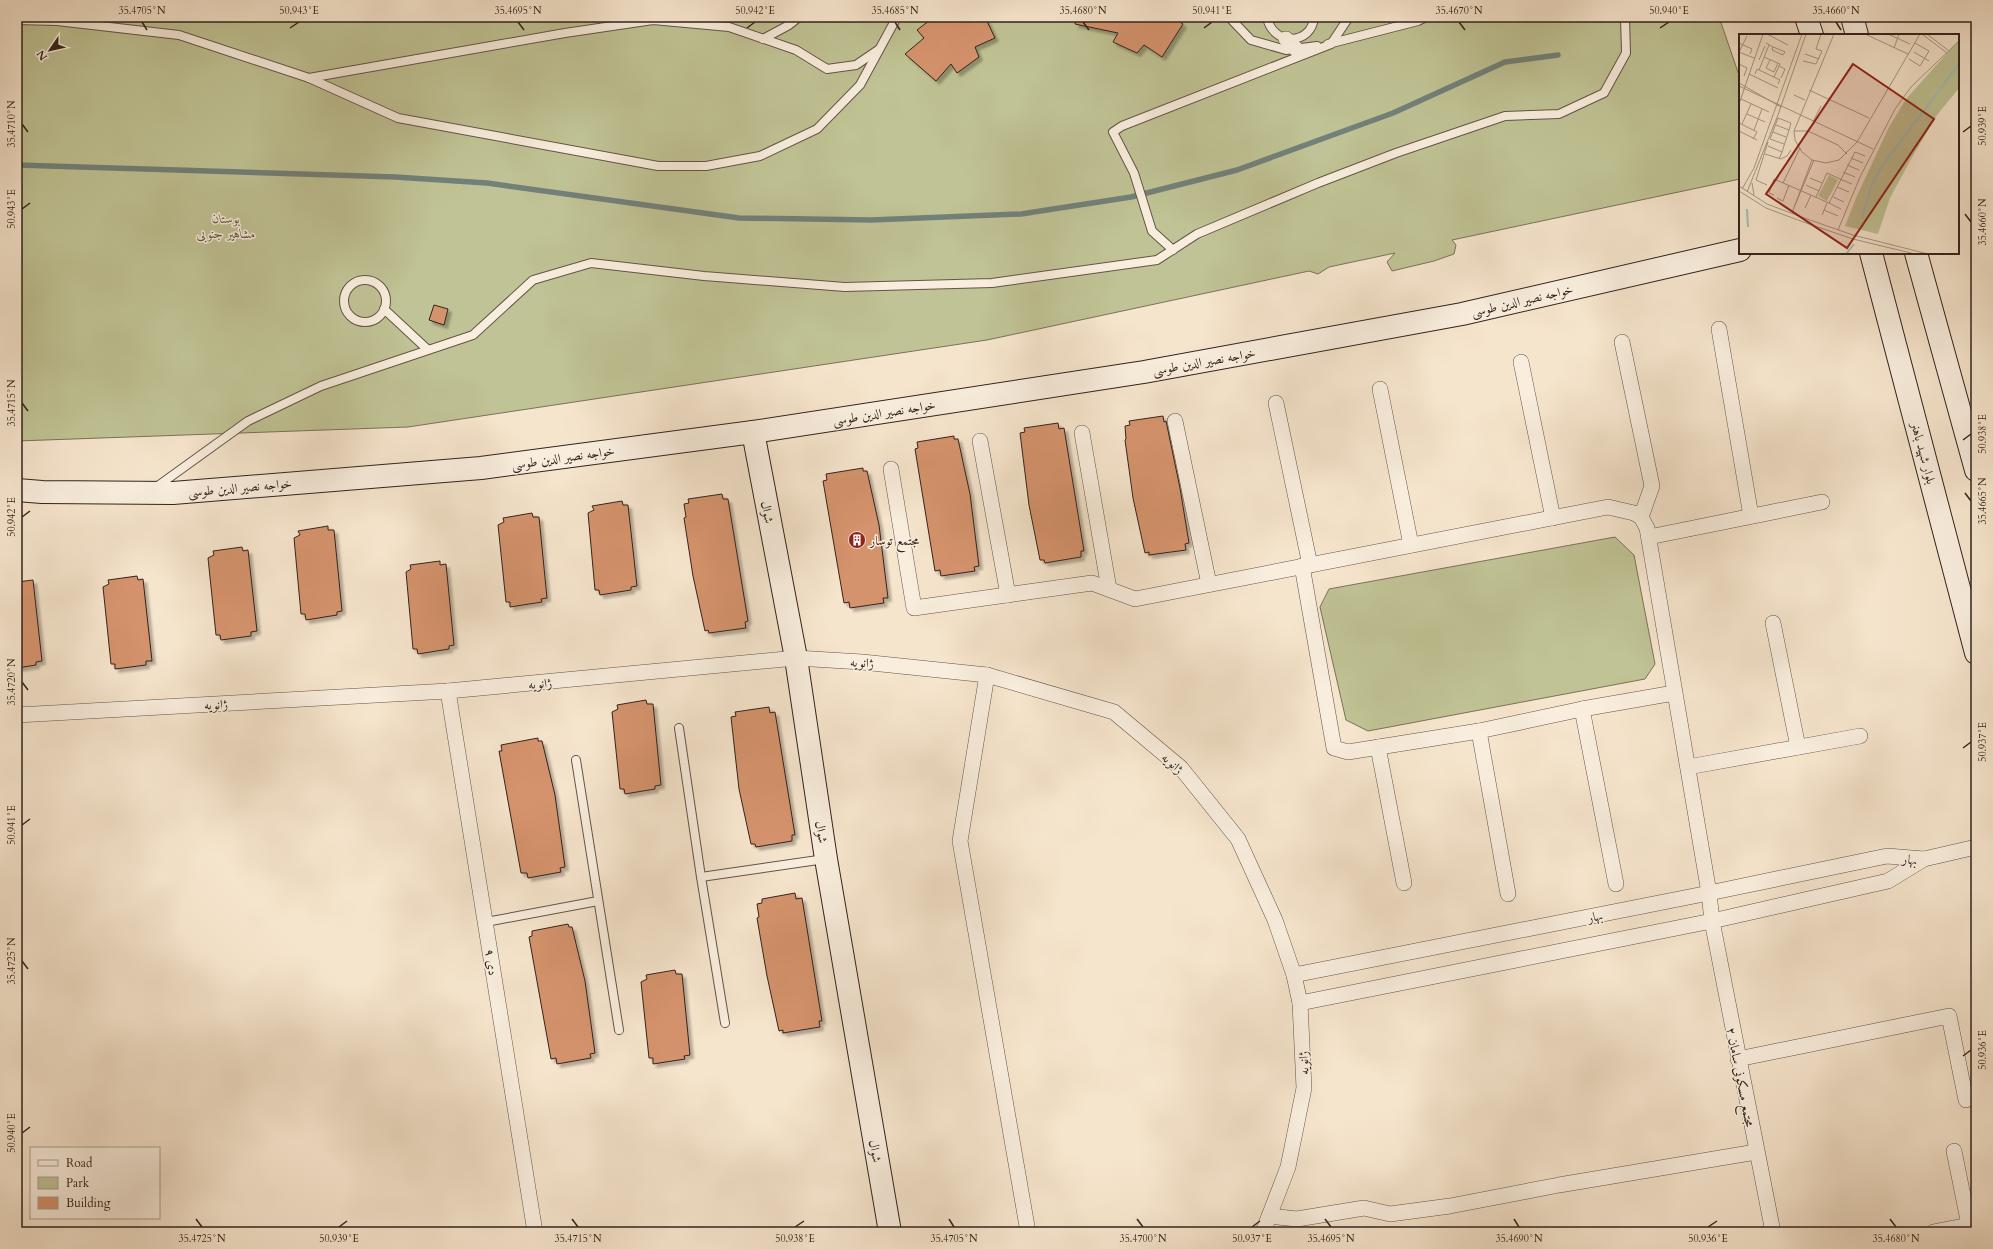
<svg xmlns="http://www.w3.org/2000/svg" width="1993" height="1249" font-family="Cardo,Amiri,serif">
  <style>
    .green { fill: #c0c395; stroke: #797358 }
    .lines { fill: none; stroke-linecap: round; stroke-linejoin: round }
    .stream { stroke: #72817a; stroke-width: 5.5 }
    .building { fill: #d5936d; stroke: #32231c; filter: url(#shadow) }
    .lane-casing { stroke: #635448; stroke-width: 10 }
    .street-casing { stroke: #635448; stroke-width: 16 }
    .secondary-casing { stroke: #32231c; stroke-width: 24 }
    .lane { stroke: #f9eede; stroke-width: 8 }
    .street { stroke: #f9eede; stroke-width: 15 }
    .secondary { stroke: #f9eede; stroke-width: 22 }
    .ticks { fill: none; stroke: #32231c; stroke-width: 1.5 }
    .labels { text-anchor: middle; stroke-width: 3; stroke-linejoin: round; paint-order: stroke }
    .park-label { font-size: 13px; font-style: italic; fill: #5d5340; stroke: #f9eede }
    .street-label { font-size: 13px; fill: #32231c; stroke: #f9eede }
    .poi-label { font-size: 13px; fill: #32231c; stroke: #f9eede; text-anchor: start }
    .inset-river { fill: none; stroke: #9dbfb9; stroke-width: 2 }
    .inset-road { fill: none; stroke: #a89786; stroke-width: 1 }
    .view { fill: #8f2418; fill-opacity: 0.15; stroke: #8f2418; stroke-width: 2 }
    .inset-edge { fill: none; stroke: #32231c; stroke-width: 2 }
    .neatline { fill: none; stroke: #32231c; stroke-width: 1.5 }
    .ticks-label { font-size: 10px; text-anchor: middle; fill: #32231c }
  </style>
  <defs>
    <filter id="shadow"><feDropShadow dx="3.5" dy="3.5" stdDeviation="1" flood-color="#0004"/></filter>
  </defs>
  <rect width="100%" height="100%" fill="#f6e5cd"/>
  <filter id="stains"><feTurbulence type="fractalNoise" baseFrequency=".005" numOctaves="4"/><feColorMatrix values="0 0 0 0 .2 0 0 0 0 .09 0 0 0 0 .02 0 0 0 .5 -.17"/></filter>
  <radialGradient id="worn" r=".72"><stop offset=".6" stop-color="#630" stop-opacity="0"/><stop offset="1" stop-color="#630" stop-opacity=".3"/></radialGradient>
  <g class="green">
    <path d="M 17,17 L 1719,17 L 1740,78 L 1740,179 L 1452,240 L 1456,245 L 1454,254 L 1434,261 L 1392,271 L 1387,262 L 1395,253 L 1329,267 L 1318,274 L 1309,271 L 987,340 L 408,427 L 17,441 Z"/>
    <path d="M 1615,537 L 1634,555 L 1655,664 L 1645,679 L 1368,731 L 1346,720 L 1320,607 L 1329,589 Z"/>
  </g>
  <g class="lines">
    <path class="stream" d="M 17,165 L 395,177 L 487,183 L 739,218 L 871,220 L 1021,214 L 1131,197 L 1237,170 L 1393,113 L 1505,62 L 1558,55"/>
  </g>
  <g class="building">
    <path d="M 934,17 L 985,17 L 995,38 L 975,47 L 979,57 L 957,73 L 951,64 L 936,81 L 905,54 L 924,38 L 917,30 Z"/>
    <path d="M 1076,17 L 1173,17 L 1183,24 L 1162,57 L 1144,45 L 1137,53 L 1113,42 L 1118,33 L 1075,24 Z"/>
    <path d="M 434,305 L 448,309 L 444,325 L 429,320 Z"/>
    <path d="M 1163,416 L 1164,422 L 1166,421 L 1180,488 L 1189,543 L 1185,544 L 1186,550 L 1149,555 L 1149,552 L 1145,553 L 1133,498 L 1125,440 L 1126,439 L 1125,426 L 1130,425 L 1129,421 Z"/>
    <path d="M 1058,423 L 1059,429 L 1064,428 L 1084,551 L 1081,551 L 1081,557 L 1045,563 L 1044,560 L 1040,560 L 1029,505 L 1020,433 L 1025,432 L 1024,428 Z"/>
    <path d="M 954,436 L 954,439 L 958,439 L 970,494 L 979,566 L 974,567 L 975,571 L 941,576 L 940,570 L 935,571 L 915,449 L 918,448 L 917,442 Z"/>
    <path d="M 863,468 L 863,471 L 867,471 L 879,525 L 888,598 L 883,598 L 884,603 L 850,608 L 849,602 L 844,603 L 823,481 L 827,480 L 826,474 Z"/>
    <path d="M 722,494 L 723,499 L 728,499 L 748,621 L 745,622 L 746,628 L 709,633 L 708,630 L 705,631 L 693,576 L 684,518 L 686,517 L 684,504 L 689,503 L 688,499 Z"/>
    <path d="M 622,501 L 623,505 L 628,505 L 637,586 L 631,587 L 631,590 L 600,595 L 599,590 L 595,590 L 588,513 L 594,510 L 592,506 Z"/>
    <path d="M 532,513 L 533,517 L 539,517 L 547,598 L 541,599 L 542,602 L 510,607 L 510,602 L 506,602 L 498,525 L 504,522 L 503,518 Z"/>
    <path d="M 328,526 L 328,530 L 334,530 L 342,611 L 337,612 L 337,615 L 306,620 L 305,614 L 301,614 L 294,538 L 300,535 L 298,531 Z"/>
    <path d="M 242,547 L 243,551 L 248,550 L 257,631 L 251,632 L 251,636 L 221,640 L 220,635 L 216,635 L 208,558 L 214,555 L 213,551 Z"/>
    <path d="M 440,561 L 440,565 L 446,564 L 454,645 L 449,646 L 449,649 L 418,654 L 417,649 L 413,649 L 406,572 L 411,569 L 410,565 Z"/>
    <path d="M 137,576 L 138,580 L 143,579 L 152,661 L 146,661 L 146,665 L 115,669 L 115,664 L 111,664 L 103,587 L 109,584 L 108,580 Z"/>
    <path d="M 33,580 L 42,661 L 36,662 L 36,665 L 17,668 L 17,582 Z"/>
    <path d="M 646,700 L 647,704 L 653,704 L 661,785 L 655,786 L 655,789 L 625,794 L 624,789 L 620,789 L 612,712 L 618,709 L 617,705 Z"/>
    <path d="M 769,707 L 770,713 L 775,712 L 795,835 L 792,835 L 792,841 L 756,847 L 755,844 L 751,844 L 739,789 L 731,717 L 736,716 L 735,712 Z"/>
    <path d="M 538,738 L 538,741 L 542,741 L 555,795 L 565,867 L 560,868 L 561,872 L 528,878 L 527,873 L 521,873 L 499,751 L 502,751 L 501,745 Z"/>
    <path d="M 795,893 L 796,899 L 802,898 L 822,1021 L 819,1021 L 820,1027 L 783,1033 L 783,1030 L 779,1031 L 767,976 L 757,918 L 759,917 L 757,904 L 762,903 L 762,899 Z"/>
    <path d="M 568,924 L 569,927 L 572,927 L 585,981 L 595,1053 L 590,1054 L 591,1058 L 557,1064 L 556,1058 L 551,1059 L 529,937 L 532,936 L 532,931 Z"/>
    <path d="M 675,970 L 676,974 L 682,974 L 690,1055 L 684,1056 L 685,1059 L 653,1064 L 653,1058 L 649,1058 L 641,982 L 647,979 L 646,975 Z"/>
  </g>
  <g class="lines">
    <g class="lane-casing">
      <g id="lane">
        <path d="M 1229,17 L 1251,40 L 1286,50 L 1317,46"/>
        <path d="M 1267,17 C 1272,46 1312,46 1314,17"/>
        <path d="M 17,20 L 57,21 L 179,35 L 309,78 L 398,118 L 658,166 L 706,166 L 760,156 L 817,129 L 860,85 L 897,17"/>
        <path d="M 763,39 L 789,25 L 799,17"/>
        <path d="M 1328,44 L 1418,21 L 1426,17"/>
        <path d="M 309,78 L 565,33 L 653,20 L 729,27 L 796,50 L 827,69 L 856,65 L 878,50"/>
        <path d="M 1173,250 L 1152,231 L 1134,173 L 1113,132 L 1122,126 L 1331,44 L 1349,17"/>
        <circle cx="365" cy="301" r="21"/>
        <path d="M 384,309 L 427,349"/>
        <path d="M 155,488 L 248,421 L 321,386 L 473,335 L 533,280 L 591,263 L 704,276 L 845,287 L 992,283 L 1157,260 L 1197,234 L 1318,183 L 1396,153 L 1505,116 L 1559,114 L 1604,93 L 1626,53 L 1625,17"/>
        <path d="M 679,728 L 701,877 L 725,1023"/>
        <path d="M 576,760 L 619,1030"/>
        <path d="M 701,877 L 825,859"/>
        <path d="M 486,922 L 598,901"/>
      </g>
    </g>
    <g class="street-casing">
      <g id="street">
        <path d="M 1286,39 L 1296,49"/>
        <path d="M 1719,329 L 1751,516"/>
        <path d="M 1622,342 L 1652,486 L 1641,517"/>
        <path d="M 1521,362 L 1553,518"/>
        <path d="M 1380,389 L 1411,545"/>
        <path d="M 1276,403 L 1310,565"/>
        <path d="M 1175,421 L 1209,584"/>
        <path d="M 1082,433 L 1109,589"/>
        <path d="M 980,441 L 1008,595"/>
        <path d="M 891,469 L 914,608 L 1092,583 L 1135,599 L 1608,507 L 1634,513 L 1641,517 L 1647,528 L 1709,893 L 1712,921 L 1773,1232"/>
        <path d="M 1649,537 L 1822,502"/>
        <path d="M 1302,566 L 1334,748 L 1348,752 L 1479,731 L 1582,709 L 1674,693"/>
        <path d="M 1773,623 L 1798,747"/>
        <path d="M 987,675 L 960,841 L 1028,1232"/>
        <path d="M 448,691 L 535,1232"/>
        <path d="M 1582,709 L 1616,884"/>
        <path d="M 17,715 L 448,691 L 796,658 L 862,662 L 987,675 L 1114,712 L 1181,768 L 1238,839 L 1275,920 L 1294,975 L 1300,1003 L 1304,1088 L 1288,1167 L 1263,1232"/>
        <path d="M 1479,731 L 1508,894"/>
        <path d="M 1378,747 L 1404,883"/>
        <path d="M 1688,767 L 1860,736"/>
        <path d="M 1294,975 L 1709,893 L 1887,856 L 1924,859"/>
        <path d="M 1300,1003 L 1712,921 L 1888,881 L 1924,859 L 1976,847"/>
        <path d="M 1738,1059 L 1949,1016 L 1966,1100"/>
        <path d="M 1269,1216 L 1297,1219 L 1364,1208 L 1390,1214 L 1450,1206 L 1559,1185 L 1756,1152"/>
        <path d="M 1933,1232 L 1969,1225 L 1954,1151"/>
      </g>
    </g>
    <g class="secondary-casing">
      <g id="secondary">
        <path d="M 1806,17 L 1812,35"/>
        <path d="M 1852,17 L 1857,35"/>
        <path d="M 1871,253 L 1976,653"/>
        <path d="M 1916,253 L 1976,470"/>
        <path d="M 753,432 L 796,658 L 826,859 L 890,1232"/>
        <path d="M 17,490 L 42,492 L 173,493 L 481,468 L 753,432 L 1144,372 L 1462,314 L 1740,250"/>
      </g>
    </g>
    <use href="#lane" class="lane"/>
    <use href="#street" class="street"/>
    <use href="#secondary" class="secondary"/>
  </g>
  <path class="ticks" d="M 142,22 L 147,30M 518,22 L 524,30M 895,22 L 900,30M 1083,22 L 1089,30M 1459,22 L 1465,30M 1836,22 L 1841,30M 290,28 L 299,22M 747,28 L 755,22M 1204,28 L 1212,22M 1660,28 L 1669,22M 22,124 L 28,132M 1963,132 L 1971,126M 22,209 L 30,203M 1965,214 L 1971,222M 22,403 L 28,411M 1963,440 L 1971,434M 1965,493 L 1971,501M 22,517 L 30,511M 22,682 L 28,690M 1963,748 L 1971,742M 22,825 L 30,819M 22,961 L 28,969M 1963,1056 L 1971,1050M 22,1133 L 30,1127M 196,1219 L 202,1227M 572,1219 L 578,1227M 949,1219 L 954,1227M 1137,1219 L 1143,1227M 1325,1219 L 1331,1227M 1514,1219 L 1519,1227M 1890,1219 L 1896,1227M 339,1227 L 347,1221M 795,1227 L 804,1221M 1252,1227 L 1260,1221M 1708,1227 L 1717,1221"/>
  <defs>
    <g id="building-disc" transform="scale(0.9)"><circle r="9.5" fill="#8f2418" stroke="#f9eede"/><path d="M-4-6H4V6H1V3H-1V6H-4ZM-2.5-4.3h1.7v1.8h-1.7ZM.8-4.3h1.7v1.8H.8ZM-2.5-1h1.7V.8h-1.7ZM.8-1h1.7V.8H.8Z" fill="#fff"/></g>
  </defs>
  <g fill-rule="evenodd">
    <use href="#building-disc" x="857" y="540"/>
  </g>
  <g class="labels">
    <g class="park-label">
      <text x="226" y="223">بوستان<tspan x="226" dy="15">مشاهیر جنوبی</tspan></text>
    </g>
    <g class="street-label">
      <text transform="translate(1522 300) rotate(-13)" y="5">خواجه نصیر الدین طوسی</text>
      <text transform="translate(1204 361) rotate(-10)" y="5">خواجه نصیر الدین طوسی</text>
      <text transform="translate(884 412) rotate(-9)" y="5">خواجه نصیر الدین طوسی</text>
      <text transform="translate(1924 453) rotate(75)" y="5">بلوار شهید باهنر</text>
      <text transform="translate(563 457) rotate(-8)" y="5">خواجه نصیر الدین طوسی</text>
      <text transform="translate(240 487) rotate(-5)" y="5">خواجه نصیر الدین طوسی</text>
      <text transform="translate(768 512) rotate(79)" y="5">شوال</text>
      <text transform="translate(862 662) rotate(4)" y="5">ژانویه</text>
      <text transform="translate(540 683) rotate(-5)" y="5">ژانویه</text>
      <text transform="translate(216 704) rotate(-3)" y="5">ژانویه</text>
      <text transform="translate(1173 763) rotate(43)" y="5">ژانویه</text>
      <text transform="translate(822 832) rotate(81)" y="5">شوال</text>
      <text transform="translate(1910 859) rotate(9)" y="5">بهار</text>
      <text transform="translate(1595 916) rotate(-11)" y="5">بهار</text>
      <text transform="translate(492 962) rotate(81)" y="5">۹ دی</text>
      <text transform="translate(1303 1063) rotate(-92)" y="5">ژانویه</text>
      <text transform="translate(1741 1077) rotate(79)" y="5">مجتمع مسکونی سامان ۲</text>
      <text transform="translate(876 1151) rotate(80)" y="5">شوال</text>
    </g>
    <g class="poi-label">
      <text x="870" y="545">مجتمع توسار</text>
    </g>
  </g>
  <g transform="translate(1739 34)">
    <rect width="220" height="220" fill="#f6e5cd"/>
    <path d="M 220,6 L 220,54 L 198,81 L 172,125 L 151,164 L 139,200 L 106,192 L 117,164 L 150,93 L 167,65 ZM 90,141 L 99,146 L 88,167 L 79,162 Z" fill="#c0c395"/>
    <path class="inset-river" d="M 8,175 L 9,193M 123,184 L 133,150 L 143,132 L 220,30M 107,220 L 115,210"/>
    <path class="inset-road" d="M 28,0 L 49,11M 95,0 L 55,97 L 56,106 L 63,118 L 73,126 L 87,129 L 100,126 L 118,108 L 181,0M 126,0 L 169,20M 149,0 L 171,10M 183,0 L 208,19M 188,0 L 210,17M 8,2 L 0,18 L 15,24M 0,9 L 13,15 L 11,20M 27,9 L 34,13 L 39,15 L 46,18 L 44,21 L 33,16 L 34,13M 155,14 L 160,0M 175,18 L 190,27M 66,20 L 80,25M 25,23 L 41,30 L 35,43M 170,25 L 181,32 L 190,17 L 176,9M 20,26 L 26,12M 31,26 L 27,34 L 35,38 L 39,29M 64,27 L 77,30 L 83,17 L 77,15 L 82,0M 0,30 L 8,34 L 5,42M 40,32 L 46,35 L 42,44M 20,36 L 30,11M 10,40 L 39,54M 16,40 L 18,35 L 41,46 L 39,50M 0,49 L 42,73M 0,52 L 134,115M 70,56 L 130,84M 55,61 L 66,66M 2,65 L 30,78M 0,70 L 24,0M 8,80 L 26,88M 74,88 L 82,72M 0,89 L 18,98 L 14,105M 3,90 L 12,70M 37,91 L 50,96M 15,96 L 23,75M 0,97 L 18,106M 55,97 L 69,97 L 99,111 L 108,120M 34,98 L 47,103M 29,112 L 43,118M 26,120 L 42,125 L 48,122 L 52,116M 112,124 L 124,129M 40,125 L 43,118 L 50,96 L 52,89 L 39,84 L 31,105 L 45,110M 108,131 L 120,136M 104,138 L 116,143M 71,144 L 83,149M 101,145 L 113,150M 13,149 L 15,161M 44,149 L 61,114M 28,151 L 17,146 L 29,108M 67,151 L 80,157M 0,152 L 28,170 L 68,185 L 114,201 L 189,220M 98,153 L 110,158M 3,155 L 15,134 L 63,0M 0,157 L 27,174 L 67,189 L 114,205 L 176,220M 8,158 L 39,81 L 67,0M 35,161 L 30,159 L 35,145 L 90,169 L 116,118 L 126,122M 77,163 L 88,139 L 101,145M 94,163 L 105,168M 38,164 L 44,167 L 50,151M 90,169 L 102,175M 56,171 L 75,126M 66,174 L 72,161M 85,176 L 99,182M 53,179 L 73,126M 83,181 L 88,169M 99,196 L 121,143 L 156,75 L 172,53 L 220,7"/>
    <path class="view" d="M 114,30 L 195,85 L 108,214 L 27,160 Z"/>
    <rect width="220" height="220" class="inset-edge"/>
  </g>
  <rect width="1993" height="1249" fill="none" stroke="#f6e5cd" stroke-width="44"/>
  <rect x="30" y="1147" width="130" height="72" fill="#f9eede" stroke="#a99d90"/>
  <rect x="38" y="1160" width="20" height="6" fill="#f9eede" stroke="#a99d90"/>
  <text x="66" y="1167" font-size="12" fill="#32231c">Road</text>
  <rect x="38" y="1177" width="20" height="12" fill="#c0c395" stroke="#a99d90"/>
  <text x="66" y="1187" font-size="12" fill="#32231c">Park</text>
  <rect x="38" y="1197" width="20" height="12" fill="#d5936d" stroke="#a99d90"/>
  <text x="66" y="1207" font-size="12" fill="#32231c">Building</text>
  <g transform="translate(50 50) rotate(236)" stroke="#f9eede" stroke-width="3" paint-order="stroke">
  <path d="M0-3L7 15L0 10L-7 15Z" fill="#32231c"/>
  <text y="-6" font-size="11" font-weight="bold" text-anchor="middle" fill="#32231c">N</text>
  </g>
  <rect x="22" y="22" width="1949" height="1205" class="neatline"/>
  <g class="ticks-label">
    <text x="142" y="14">35.4705°N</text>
    <text x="299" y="14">50.943°E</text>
    <text x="518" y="14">35.4695°N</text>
    <text x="755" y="14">50.942°E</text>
    <text x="895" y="14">35.4685°N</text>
    <text x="1083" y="14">35.4680°N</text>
    <text x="1212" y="14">50.941°E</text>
    <text x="1459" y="14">35.4670°N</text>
    <text x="1669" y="14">50.940°E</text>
    <text x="1836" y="14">35.4660°N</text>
    <text transform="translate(11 124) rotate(-90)" y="4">35.4710°N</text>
    <text transform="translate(1982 126) rotate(-90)" y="4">50.939°E</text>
    <text transform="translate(11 209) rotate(-90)" y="4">50.943°E</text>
    <text transform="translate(1982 222) rotate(-90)" y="4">35.4660°N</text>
    <text transform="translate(11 403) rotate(-90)" y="4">35.4715°N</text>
    <text transform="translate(1982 434) rotate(-90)" y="4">50.938°E</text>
    <text transform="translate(1982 501) rotate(-90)" y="4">35.4665°N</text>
    <text transform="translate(11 517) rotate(-90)" y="4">50.942°E</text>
    <text transform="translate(11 682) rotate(-90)" y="4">35.4720°N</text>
    <text transform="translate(1982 742) rotate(-90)" y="4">50.937°E</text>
    <text transform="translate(11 825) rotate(-90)" y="4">50.941°E</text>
    <text transform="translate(11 961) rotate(-90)" y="4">35.4725°N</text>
    <text transform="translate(1982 1050) rotate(-90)" y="4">50.936°E</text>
    <text transform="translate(11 1133) rotate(-90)" y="4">50.940°E</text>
    <text x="202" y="1242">35.4725°N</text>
    <text x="339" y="1242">50.939°E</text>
    <text x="578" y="1242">35.4715°N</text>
    <text x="795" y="1242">50.938°E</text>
    <text x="954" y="1242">35.4705°N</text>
    <text x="1143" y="1242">35.4700°N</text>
    <text x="1252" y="1242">50.937°E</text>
    <text x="1331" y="1242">35.4695°N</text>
    <text x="1519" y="1242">35.4690°N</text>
    <text x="1708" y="1242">50.936°E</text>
    <text x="1896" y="1242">35.4680°N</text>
  </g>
  <rect width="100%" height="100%" filter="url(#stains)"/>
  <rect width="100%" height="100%" fill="url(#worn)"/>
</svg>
